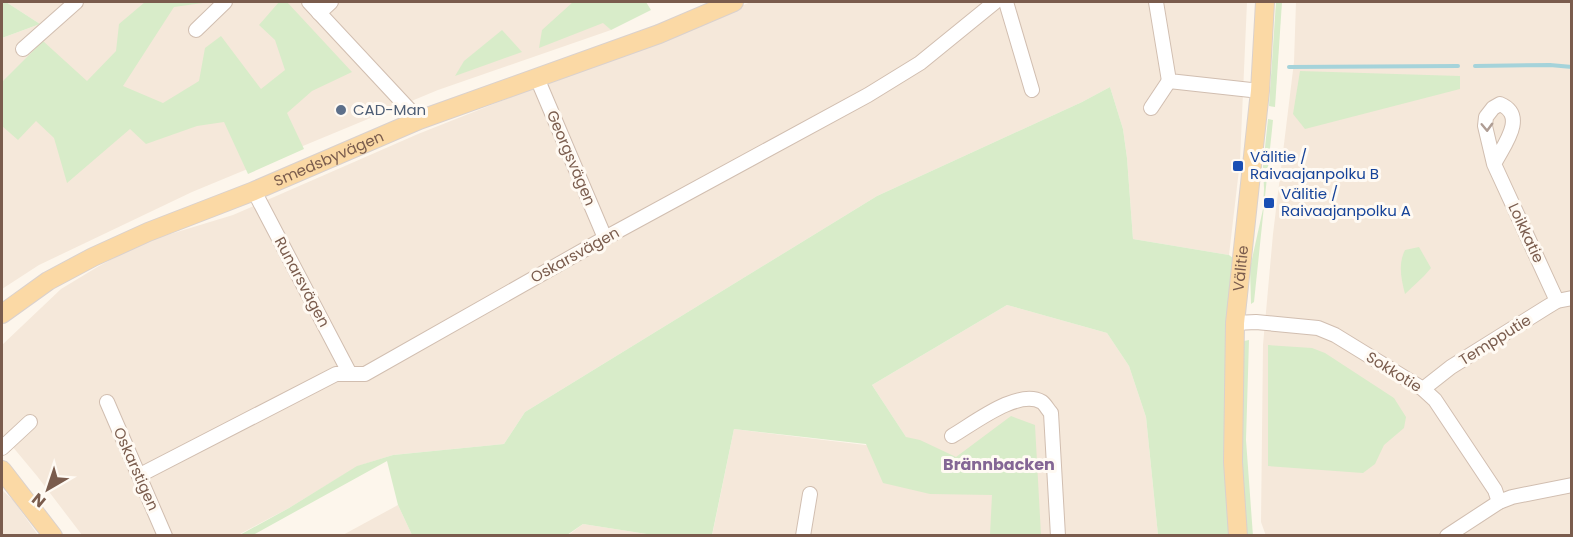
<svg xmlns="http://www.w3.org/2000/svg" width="1573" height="537" font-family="Poppins,sans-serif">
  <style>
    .residential { fill: #f5e8da }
    .green { fill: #d8ecc9 }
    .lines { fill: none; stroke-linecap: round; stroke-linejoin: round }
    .stream { stroke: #a5d3da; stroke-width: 4 }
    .minor-casing { stroke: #d1beb0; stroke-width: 16 }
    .major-casing { stroke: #dad1cd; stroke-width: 20 }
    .minor { stroke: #fff; stroke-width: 14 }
    .major { stroke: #fbd9a5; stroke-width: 18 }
    .oneway { stroke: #af9d94 }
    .service-dot { fill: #5c6f8a; stroke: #fffaf3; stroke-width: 2 }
    .transit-dot { fill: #1a4fb4; stroke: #fffaf3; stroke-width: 2 }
    .labels { text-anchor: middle; stroke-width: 6; stroke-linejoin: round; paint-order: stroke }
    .service-label { font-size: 15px; fill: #4e5e75; stroke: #fffaf3; text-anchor: start }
    .transit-label { font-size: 15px; fill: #164399; stroke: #fffaf3; text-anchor: start }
    .street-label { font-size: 15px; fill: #7a5c4d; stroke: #fffaf3 }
    .neighbourhood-label { font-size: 16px; font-weight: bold; fill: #846695; stroke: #fffaf3 }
  </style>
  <rect width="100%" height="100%" fill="#fdf6ec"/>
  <g class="residential">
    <path d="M 6,2 L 583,2 L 611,30 L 438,90 L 192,192 L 39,265 L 2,289 L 2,38 L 40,24 Z"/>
    <path d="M 751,2 L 1247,2 L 1240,161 L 1229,255 L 1133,239 L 1127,158 L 1123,129 L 1110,87 L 1082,102 L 877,196 L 525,412 L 504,444 L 393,455 L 358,466 L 289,508 L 238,535 L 82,535 L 37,476 L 2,434 L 2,345 L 61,289 L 99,266 L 144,242 L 233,215 L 418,134 Z"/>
    <path d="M 1296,2 L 1571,2 L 1571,535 L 1266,536 L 1261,522 L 1263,345 L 1273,234 L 1294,62 Z"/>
    <path d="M 1007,305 L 1107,333 L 1129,366 L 1146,417 L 1158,535 L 712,536 L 734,429 L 915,451 L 872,385 Z"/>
    <path d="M 2,490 L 13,500 L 38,535 L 2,535 Z"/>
    <path d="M 398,505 L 412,535 L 341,536 Z"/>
    <path d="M 583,524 L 653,535 L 567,536 Z"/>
  </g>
  <g class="green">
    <path d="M 2,2 L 6,2 L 40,24 L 2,38 Z"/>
    <path d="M 145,2 L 210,2 L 174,7 L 123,86 L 163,103 L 199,81 L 205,48 L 221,36 L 261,89 L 285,70 L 275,40 L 259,25 L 279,2 L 287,2 L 352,72 L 312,91 L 287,113 L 304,149 L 248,174 L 224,122 L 197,126 L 146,144 L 130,129 L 67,183 L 54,138 L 36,121 L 18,140 L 2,126 L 2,82 L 43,41 L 87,81 L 116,51 L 119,24 Z"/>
    <path d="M 573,2 L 646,2 L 651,10 L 611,30 L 603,23 L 539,48 L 542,30 Z"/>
    <path d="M 1276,2 L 1282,2 L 1275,107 L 1269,106 Z"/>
    <path d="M 502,30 L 522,52 L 455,76 L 464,61 Z"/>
    <path d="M 1300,71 L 1460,76 L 1460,89 L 1305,129 L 1293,114 Z"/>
    <path d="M 1110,87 L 1123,129 L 1127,158 L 1133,239 L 1229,255 L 1233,258 L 1231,535 L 1158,535 L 1146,417 L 1129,366 L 1107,333 L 1007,305 L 872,385 L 906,437 L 920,440 L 956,457 L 1011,416 L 1035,425 L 1041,535 L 990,535 L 992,495 L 930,494 L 883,483 L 866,444 L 734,429 L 712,535 L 653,535 L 583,524 L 567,535 L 412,535 L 398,505 L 387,461 L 253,535 L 238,536 L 289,508 L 357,466 L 393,455 L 504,444 L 525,412 L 877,196 L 1082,102 Z"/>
    <path d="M 1268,119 L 1273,120 L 1254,302 L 1251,304 L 1250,268 L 1263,209 L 1264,189 L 1263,166 Z"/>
    <path d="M 1419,247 L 1431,268 L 1424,276 L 1405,294 C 1401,278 1398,264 1405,250 Z"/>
    <path d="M 1249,340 L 1246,440 L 1253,536 L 1247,535 L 1241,440 L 1244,341 Z"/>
    <path d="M 1268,345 L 1312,348 L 1325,353 L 1394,398 L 1406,417 L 1404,428 L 1384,445 L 1375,464 L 1363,473 L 1268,466 Z"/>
  </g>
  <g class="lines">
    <g class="stream">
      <path d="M 1475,66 L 1550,65 L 1572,67"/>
      <path d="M 1289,67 L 1458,66"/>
    </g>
    <g class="minor-casing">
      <g id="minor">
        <path d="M 309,2 L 419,120"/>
        <path d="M 1006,2 L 1032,90"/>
        <path d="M 1156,2 L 1169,81 L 1260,91"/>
        <path d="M 319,13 L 331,2"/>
        <path d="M 196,30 L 225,2"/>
        <path d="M 23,49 L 76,2"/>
        <path d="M 537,78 L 605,238"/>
        <path d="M 1151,108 L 1169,81"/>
        <path d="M 1494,164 C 1503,146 1528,116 1500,104 L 1493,108 L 1486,117 L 1485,126 L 1494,164 L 1557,301"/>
        <path d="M 254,191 L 350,374"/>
        <path d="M 1235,323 L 1256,322 L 1318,328 L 1335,335 L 1423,389 L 1435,400 L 1495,490 L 1499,502"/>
        <path d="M 1423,389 L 1451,367 L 1547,307 L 1557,301 L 1572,298"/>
        <path d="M 107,402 L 165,536"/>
        <path d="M 952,436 C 973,424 1018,388 1042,402 C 1045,404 1048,410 1051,413 L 1058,536"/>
        <path d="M 2,448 L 30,422"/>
        <path d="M 140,475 L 336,374 L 365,374 L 605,238 L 868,95 L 920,63 L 995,2"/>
        <path d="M 803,536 L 810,494"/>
        <path d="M 1447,536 L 1499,502 L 1512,497 L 1572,485"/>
      </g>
    </g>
    <g class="major-casing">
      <g id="major">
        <path id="s1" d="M 2,314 L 48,281 L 93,257 L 148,232 L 254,191 L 419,120 L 659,34 L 734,2"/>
        <path d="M 2,470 L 53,536"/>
        <path id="s2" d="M 1238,536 L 1233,462 L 1235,323 L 1260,91 L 1265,2"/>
      </g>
    </g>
    <use href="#minor" class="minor"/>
    <use href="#major" class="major"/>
  </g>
  <defs><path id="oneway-chevron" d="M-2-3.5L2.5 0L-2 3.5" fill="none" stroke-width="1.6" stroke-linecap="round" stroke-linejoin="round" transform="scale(1.5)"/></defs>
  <use class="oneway" href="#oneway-chevron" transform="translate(1487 127) rotate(88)"/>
  <circle class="service-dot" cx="341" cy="110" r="6"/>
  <g class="transit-dot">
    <rect x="1232" y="160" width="12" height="12" rx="3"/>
    <rect x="1263" y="197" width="12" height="12" rx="3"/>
  </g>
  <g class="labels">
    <g class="service-label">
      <text x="353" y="115">CAD-Man</text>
    </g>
    <g class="transit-label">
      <text x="1250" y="162">Välitie /<tspan x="1250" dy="17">Raivaajanpolku B</tspan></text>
      <text x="1281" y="199">Välitie /<tspan x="1281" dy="17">Raivaajanpolku A</tspan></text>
    </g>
    <g class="street-label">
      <text transform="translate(571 158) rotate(67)" y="5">Georgsvägen</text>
      <text dy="5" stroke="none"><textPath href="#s1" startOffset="363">Smedsbyvägen</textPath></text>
      <text transform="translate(1526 233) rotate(65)" y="5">Loikkatie</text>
      <text transform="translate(575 255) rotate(-29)" y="5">Oskarsvägen</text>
      <text dy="5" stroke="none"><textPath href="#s2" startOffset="268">Välitie</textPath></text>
      <text transform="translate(302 282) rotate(62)" y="5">Runarsvägen</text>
      <text transform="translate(1495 340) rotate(-32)" y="5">Tempputie</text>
      <text transform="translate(1394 372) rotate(32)" y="5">Sokkotie</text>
      <text transform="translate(136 469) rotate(66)" y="5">Oskarstigen</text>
    </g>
    <g class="neighbourhood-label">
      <text x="999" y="470">Brännbacken</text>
    </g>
  </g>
  <rect width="1573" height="537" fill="none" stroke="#7a5c4d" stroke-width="6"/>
  <g transform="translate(48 489) rotate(219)" stroke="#fffaf3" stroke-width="4.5" paint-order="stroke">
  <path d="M0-4.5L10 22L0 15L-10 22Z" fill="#7a5c4d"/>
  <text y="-9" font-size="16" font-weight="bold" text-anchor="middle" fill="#7a5c4d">N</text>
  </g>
</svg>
